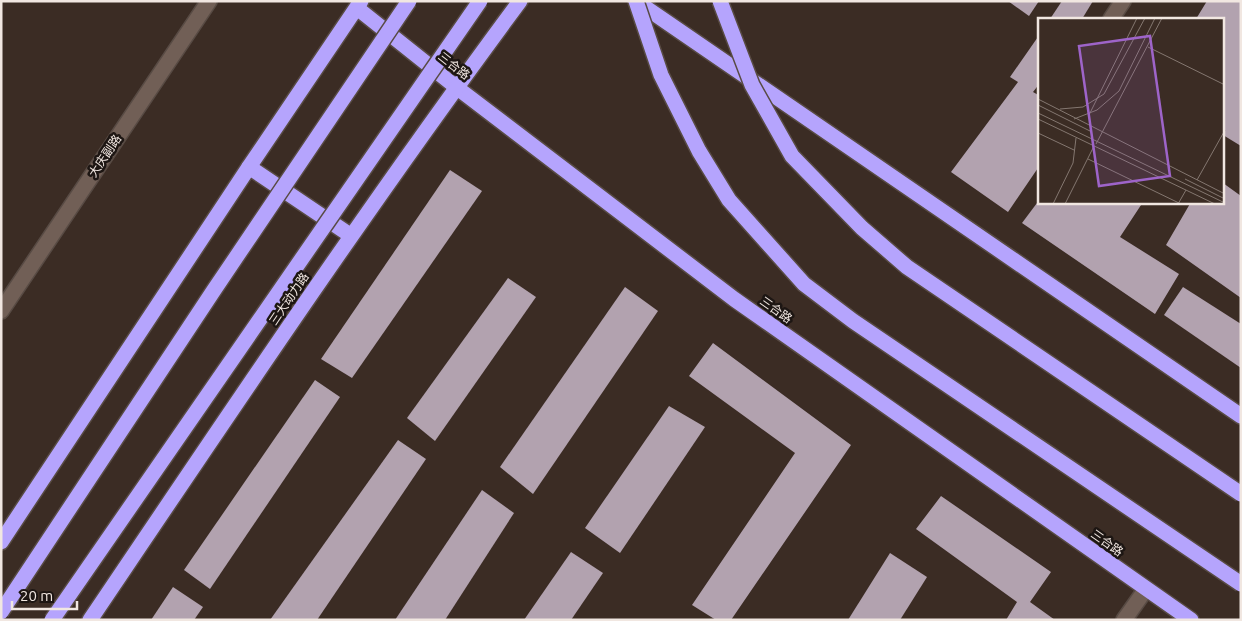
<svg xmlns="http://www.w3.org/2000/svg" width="1242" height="621" font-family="Ubuntu,'Noto Sans SC',sans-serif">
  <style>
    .building { fill: #b2a2af }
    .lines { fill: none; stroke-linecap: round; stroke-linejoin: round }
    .minor-casing { stroke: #584b44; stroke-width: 18 }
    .highway-casing { stroke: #584b44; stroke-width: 18 }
    .minor { stroke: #715f56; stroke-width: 15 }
    .highway { stroke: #b5a4fd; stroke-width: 15 }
    .highway-bridge-casing { stroke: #584b44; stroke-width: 18; stroke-linecap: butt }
    .highway-bridge { stroke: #b5a4fd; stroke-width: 15 }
    .labels { text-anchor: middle; stroke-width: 5; stroke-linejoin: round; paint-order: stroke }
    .street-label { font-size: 12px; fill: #f1e7e1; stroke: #1d1613 }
    .inset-road { fill: none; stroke: #847770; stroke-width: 1 }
    .view { fill: #9e64c9; fill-opacity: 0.15; stroke: #9e64c9; stroke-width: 2.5 }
    .inset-edge { fill: none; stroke: #f1e7e1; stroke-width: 2.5 }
  </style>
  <rect width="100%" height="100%" fill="#3b2c24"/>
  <g class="building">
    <path d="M 1008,1 L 1039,1 L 1029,16 Z"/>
    <path d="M 1062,1 L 1093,1 L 1082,19 L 1050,19 Z"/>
    <path d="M 1207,1 L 1241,1 L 1241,146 L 1223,135 L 1223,19 L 1196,19 Z"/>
    <path d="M 1040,34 L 1040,83 L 1033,92 L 1040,96 L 1040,165 L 1008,212 L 951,172 L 1018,82 L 1010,77 Z"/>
    <path d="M 450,170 L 482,191 L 352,378 L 321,359 Z"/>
    <path d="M 1223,183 L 1241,196 L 1241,298 L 1166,245 L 1191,202 L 1223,202 Z"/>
    <path d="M 1040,199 L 1040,202 L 1143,202 L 1120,237 L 1179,274 L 1155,314 L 1022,223 Z"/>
    <path d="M 508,278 L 536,297 L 435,441 L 407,418 Z"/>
    <path d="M 625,287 L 658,311 L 533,494 L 500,467 Z"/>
    <path d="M 1183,287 L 1241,324 L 1241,368 L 1164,315 Z"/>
    <path d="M 713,343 L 851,445 L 731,620 L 716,620 L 692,605 L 795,453 L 689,376 Z"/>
    <path d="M 315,380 L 340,397 L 210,589 L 184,570 Z"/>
    <path d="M 669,406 L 705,427 L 620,553 L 585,528 Z"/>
    <path d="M 398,440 L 426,459 L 317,620 L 270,620 Z"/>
    <path d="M 482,490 L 514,513 L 445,620 L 395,620 Z"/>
    <path d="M 941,496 L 1051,572 L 1030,602 L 1055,620 L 1006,620 L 1017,602 L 916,529 Z"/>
    <path d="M 571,552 L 603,573 L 571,620 L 524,620 Z"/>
    <path d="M 890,553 L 927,577 L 900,620 L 848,620 Z"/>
    <path d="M 173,587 L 203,607 L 194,620 L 151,620 Z"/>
  </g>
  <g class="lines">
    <g class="minor-casing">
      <g id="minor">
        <path d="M 1111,19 L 1123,1"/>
        <path d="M 1,311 L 209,1"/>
        <path d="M 1124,620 L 1146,589"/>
      </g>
    </g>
    <g class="highway-casing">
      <g id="highway">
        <path d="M 636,1 L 1241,416"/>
        <path d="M 357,8 L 456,87 L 734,299 L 1191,620"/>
        <path d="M 249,167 L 350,235"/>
        <path d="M 1,542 L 249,167 L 361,1"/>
        <path d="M 90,620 C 231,411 370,203 520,1"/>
      </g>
    </g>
    <use href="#minor" class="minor"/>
    <use href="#highway" class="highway"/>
    <g class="highway-bridge-casing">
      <g id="highway-bridge">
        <path d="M 636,1 L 661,75 L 699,151 L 729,200 L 804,284 L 853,321 L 1241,584"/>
        <path d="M 720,1 L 752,85 L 792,156 L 862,228 L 907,267 L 1241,494"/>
        <path d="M 1,612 L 214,290 L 409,1"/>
        <path d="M 52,620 L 480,1"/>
      </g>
    </g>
    <use href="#highway-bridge" class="highway-bridge"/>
  </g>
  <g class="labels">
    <g class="street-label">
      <text transform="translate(454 66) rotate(38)" y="4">三合路</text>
      <text transform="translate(105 156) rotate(-56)" y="4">大庆副路</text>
      <text transform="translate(289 299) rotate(-56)" y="4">三大动力路</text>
      <text transform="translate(776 310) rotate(35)" y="4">三合路</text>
      <text transform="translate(1107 543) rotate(35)" y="4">三合路</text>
    </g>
  </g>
  <g transform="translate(1038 18)">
    <rect width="186" height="186" fill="#3b2c24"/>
    <path class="inset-road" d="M 110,29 L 187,67M 0,81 L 187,176M 0,87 L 52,113M 22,91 L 45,89 L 66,76 L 107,0M 0,95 L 187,185M 51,97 L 99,0M 0,101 L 177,186M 36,101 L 59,92 L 81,73 L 117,0M 0,115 L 36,132M 58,126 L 124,0M 50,141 L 143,186M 147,161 L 187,181M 159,162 L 187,112M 15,186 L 35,145 L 38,120M 27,186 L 56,128M 140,186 L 148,172"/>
    <path class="view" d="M 112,18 L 132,158 L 61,168 L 41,28 Z"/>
    <rect width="186" height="186" class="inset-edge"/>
  </g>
  <rect width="1242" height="621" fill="none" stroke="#f1e7e1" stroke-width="5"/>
  <path d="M12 601v8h65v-8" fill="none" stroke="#f1e7e1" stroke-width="2.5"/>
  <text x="20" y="601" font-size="15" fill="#f1e7e1" stroke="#1d1613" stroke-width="4" paint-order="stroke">20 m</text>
</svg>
